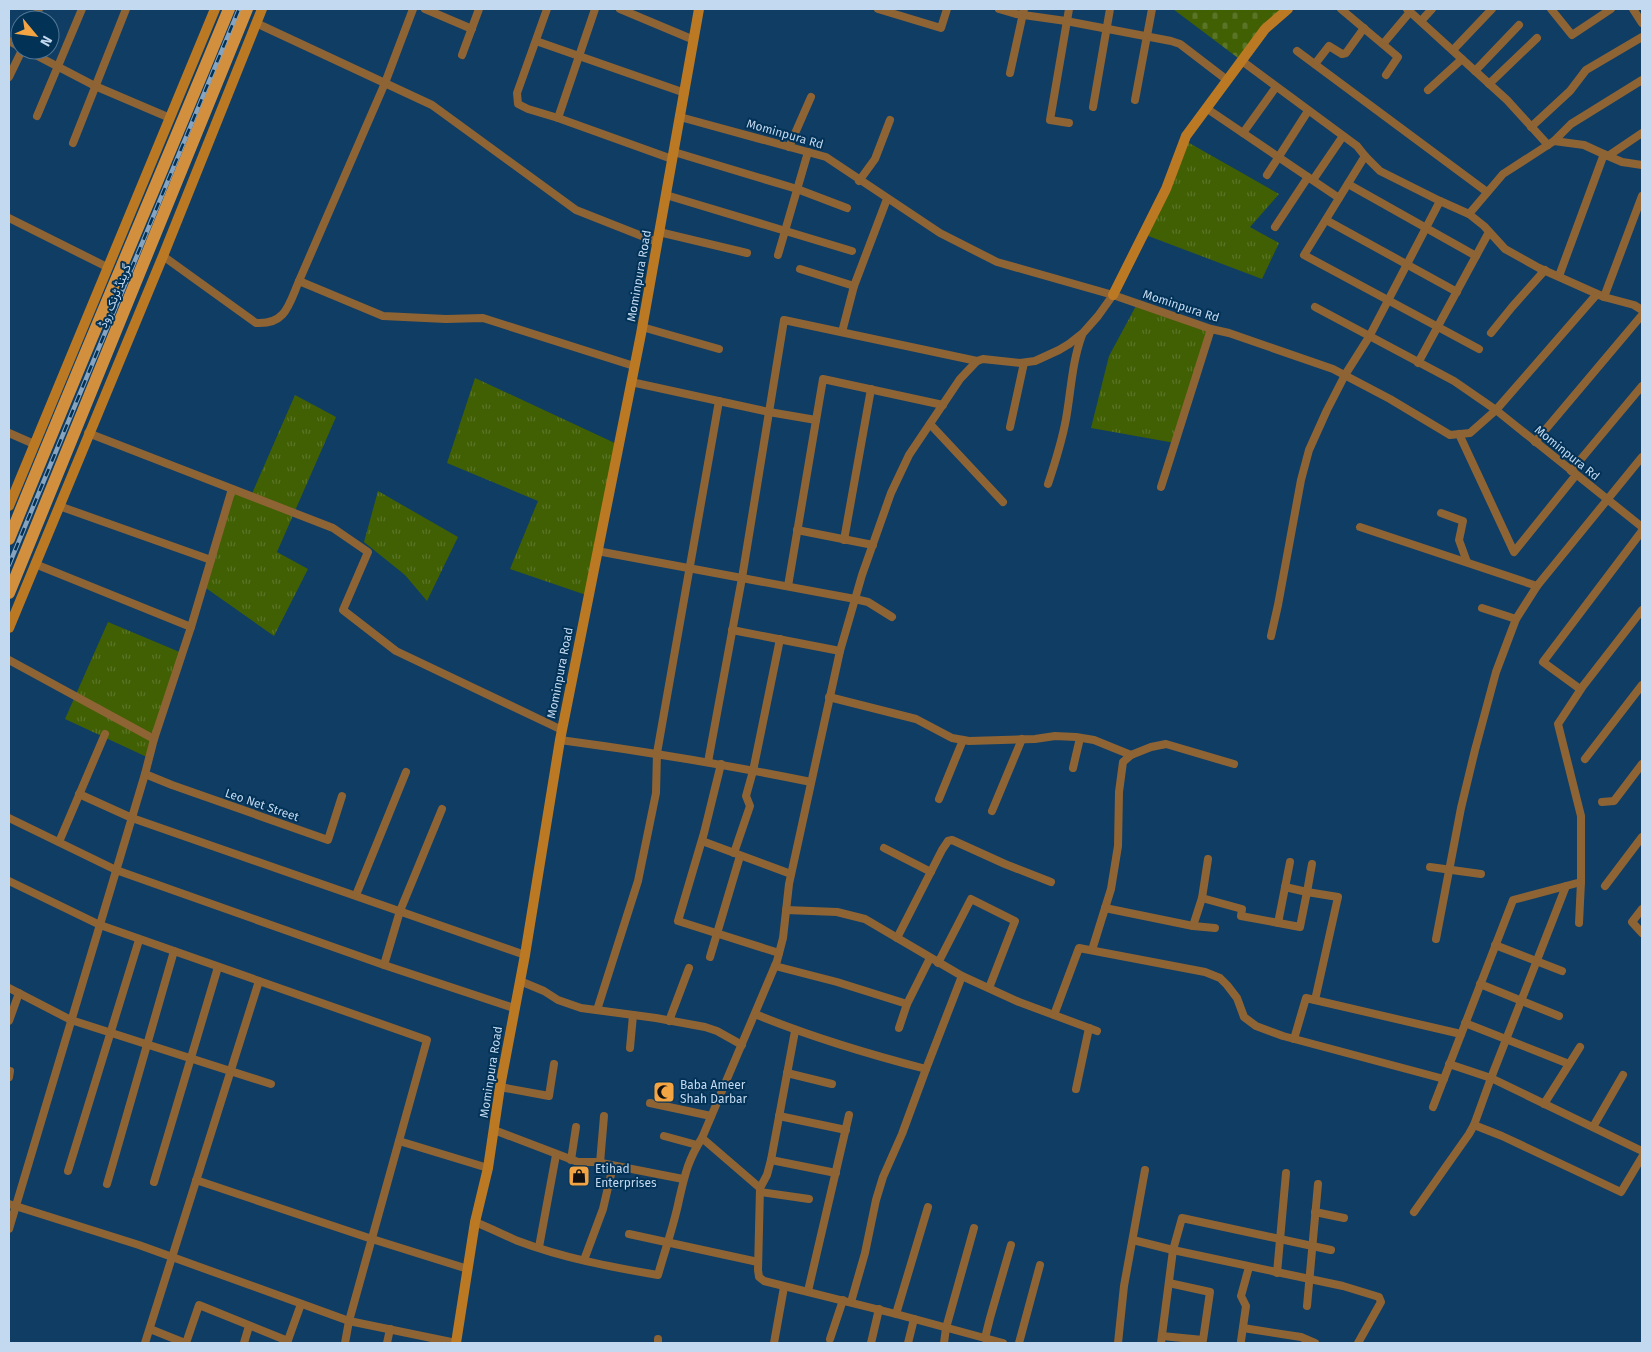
<svg xmlns="http://www.w3.org/2000/svg" width="1651" height="1352" font-family="'Fira Sans',Vazirmatn,sans-serif">
  <style>
    .grass { fill: url(#grass-tufts) }
    .cemetery { fill: url(#cemetery-stones) }
    .lines { fill: none; stroke-linecap: round; stroke-linejoin: round }
    .street { stroke: #8e6435; stroke-width: 8 }
    .secondary { stroke: #bb7923; stroke-width: 10 }
    .primary { stroke: #d28f3d; stroke-width: 12 }
    .rail-casing { stroke: #86a4c0; stroke-width: 4.5 }
    .rail { stroke: #033257; stroke-width: 2.5; stroke-dasharray: 8; stroke-linecap: butt }
    .labels { text-anchor: middle; stroke-width: 4; stroke-linejoin: round; paint-order: stroke }
    .street-label { font-size: 12px; fill: #c2d9f0; stroke: #033257 }
    .poi-label { font-size: 12px; fill: #c2d9f0; stroke: #033257; text-anchor: start }
  </style>
  <defs>
    <pattern id="grass-tufts" width="24" height="20" patternUnits="userSpaceOnUse" patternTransform="scale(1.25)"><rect width="24" height="20" fill="#415f03"/><path d="M3 7l-1-3M5 7V3M7 7l1-3M15 17l-1-3M17 17v-4M19 17l1-3" fill="none" stroke="#5b7528"/></pattern>
    <pattern id="cemetery-stones" width="16" height="16" patternUnits="userSpaceOnUse" patternTransform="scale(1.25)"><rect width="16" height="16" fill="#415f03"/><path d="M2 7V4a2 2 0 0 1 4 0v3zM10 15v-3a2 2 0 0 1 4 0v3z" fill="#5b7528"/></pattern>
  </defs>
  <rect width="100%" height="100%" fill="#103d63"/>
  <g class="grass">
    <path d="M 1184,140 L 1279,194 L 1250,227 L 1279,243 L 1262,279 L 1143,234 Z"/>
    <path d="M 1137,304 L 1211,329 L 1175,443 L 1091,428 L 1109,356 Z"/>
    <path d="M 475,378 L 619,445 L 589,596 L 510,569 L 538,501 L 447,463 Z"/>
    <path d="M 295,395 L 336,417 L 277,552 L 308,569 L 274,636 L 203,586 L 232,489 L 251,496 Z"/>
    <path d="M 378,491 L 458,537 L 427,601 L 405,575 L 364,542 Z"/>
    <path d="M 108,622 L 182,653 L 149,758 L 65,719 Z"/>
  </g>
  <path class="cemetery" d="M 1173,9 L 1288,9 L 1242,61 Z"/>
  <g class="lines">
    <g class="street">
      <path d="M 425,9 L 472,29"/>
      <path d="M 547,9 L 517,93 L 518,104 L 528,109 L 558,118 L 672,159"/>
      <path d="M 620,9 L 694,40"/>
      <path d="M 878,9 L 941,28 L 947,9"/>
      <path d="M 999,9 L 1016,14 L 1066,21 L 1171,41 L 1180,44 L 1227,80"/>
      <path d="M 1341,9 L 1398,57 L 1386,75"/>
      <path d="M 1407,9 L 1507,100 L 1548,145"/>
      <path d="M 1551,9 L 1572,35 L 1611,9"/>
      <path d="M 1633,9 L 1642,23"/>
      <path d="M 34,20 L 39,9"/>
      <path d="M 1421,21 L 1432,9"/>
      <path d="M 256,23 L 432,105 L 576,210 L 657,242"/>
      <path d="M 9,41 L 20,47"/>
      <path d="M 536,41 L 685,93"/>
      <path d="M 1383,44 L 1410,12"/>
      <path d="M 26,50 L 95,86 L 170,118"/>
      <path d="M 1453,50 L 1492,9"/>
      <path d="M 1297,51 L 1487,192"/>
      <path d="M 462,55 L 479,9"/>
      <path d="M 1242,61 L 1357,146 L 1365,156"/>
      <path d="M 1315,64 L 1329,46 L 1342,54 L 1346,53 L 1364,28"/>
      <path d="M 1475,71 L 1519,25"/>
      <path d="M 1010,73 L 1024,9"/>
      <path d="M 9,77 L 22,50"/>
      <path d="M 1489,84 L 1537,38"/>
      <path d="M 1428,90 L 1462,59"/>
      <path d="M 1135,100 L 1152,9"/>
      <path d="M 1093,107 L 1110,9"/>
      <path d="M 1206,108 L 1339,198"/>
      <path d="M 37,116 L 82,9"/>
      <path d="M 680,117 L 826,157 L 940,233 L 997,262 L 1113,295 L 1211,329 L 1229,333 L 1333,369 L 1390,399 L 1450,435 L 1470,433 L 1496,410 L 1642,527"/>
      <path d="M 558,118 L 595,9"/>
      <path d="M 1069,123 L 1050,120 L 1069,9"/>
      <path d="M 1531,127 L 1570,91 L 1586,70 L 1642,37"/>
      <path d="M 1243,133 L 1276,87"/>
      <path d="M 1554,141 L 1571,124 L 1642,80"/>
      <path d="M 73,143 L 126,9"/>
      <path d="M 789,147 L 811,97"/>
      <path d="M 674,152 L 797,189 L 847,208"/>
      <path d="M 1608,156 L 1622,162 L 1642,165"/>
      <path d="M 1267,175 L 1308,111"/>
      <path d="M 1313,180 L 1343,136"/>
      <path d="M 859,181 L 875,159 L 890,120"/>
      <path d="M 1348,184 L 1476,256"/>
      <path d="M 666,195 L 852,251"/>
      <path d="M 1440,201 L 1380,171 L 1365,156 L 1304,255 L 1479,349"/>
      <path d="M 1469,214 L 1484,226 L 1505,249 L 1539,268 L 1604,297 L 1634,305 L 1642,310"/>
      <path d="M 9,218 L 107,267"/>
      <path d="M 1326,220 L 1457,292"/>
      <path d="M 1275,227 L 1308,177"/>
      <path d="M 659,232 L 747,253"/>
      <path d="M 778,255 L 808,152"/>
      <path d="M 163,256 L 256,323 C 286,325 289,304 299,281 L 385,83 L 413,9"/>
      <path d="M 800,269 L 854,286"/>
      <path d="M 1559,276 L 1604,154"/>
      <path d="M 299,281 L 383,316 L 446,319 L 483,318 L 634,366"/>
      <path d="M 1604,297 L 1642,196"/>
      <path d="M 1315,307 L 1454,381 L 1496,410 L 1597,294"/>
      <path d="M 642,327 L 719,349"/>
      <path d="M 842,332 L 854,286 L 887,199"/>
      <path d="M 1491,333 L 1512,307 L 1545,270"/>
      <path d="M 1418,363 L 1489,232"/>
      <path d="M 631,382 L 769,412 L 816,420"/>
      <path d="M 930,424 L 1003,502"/>
      <path d="M 1010,427 L 1024,363"/>
      <path d="M 9,433 L 34,444"/>
      <path d="M 88,433 L 333,528 L 368,552 L 343,610 L 396,651 L 562,730"/>
      <path d="M 1459,434 L 1514,552 L 1576,475"/>
      <path d="M 1535,442 L 1642,315"/>
      <path d="M 1571,471 L 1642,386"/>
      <path d="M 1048,484 C 1055,463 1062,441 1066,419 C 1071,391 1072,362 1082,335"/>
      <path d="M 1161,487 L 1211,329"/>
      <path d="M 59,506 L 211,560"/>
      <path d="M 1441,513 L 1463,521 L 1459,540 L 1467,562"/>
      <path d="M 1360,527 L 1537,586"/>
      <path d="M 797,530 L 873,545"/>
      <path d="M 844,540 L 871,389"/>
      <path d="M 597,551 L 855,599 L 868,602 L 892,617"/>
      <path d="M 35,564 L 191,627"/>
      <path d="M 788,586 L 823,379 L 943,405"/>
      <path d="M 1482,608 L 1516,619"/>
      <path d="M 1642,610 L 1583,686 L 1558,724 L 1581,816 L 1581,882 L 1566,886 L 1491,1078 L 1642,1151"/>
      <path d="M 732,630 L 840,651"/>
      <path d="M 1271,636 L 1278,605 L 1301,480 L 1309,450 L 1327,410 L 1345,375 L 1369,337 L 1440,201 L 1469,214 L 1503,174 L 1554,141 L 1584,145 L 1608,156 L 1642,133"/>
      <path d="M 9,660 L 154,739"/>
      <path d="M 1580,689 L 1543,662 L 1642,531"/>
      <path d="M 829,697 L 916,719 L 952,738 L 969,741 L 1035,739 L 1055,736 L 1076,737 L 1094,740 L 1131,755 L 1151,747 L 1166,744 L 1234,764"/>
      <path d="M 560,740 C 644,751 727,765 811,782"/>
      <path d="M 1585,759 L 1642,685"/>
      <path d="M 708,762 L 742,578 L 784,320 L 977,361"/>
      <path d="M 721,764 L 704,833 L 678,921 L 779,953"/>
      <path d="M 1073,768 L 1080,738"/>
      <path d="M 145,774 L 172,785 L 328,840 L 342,796"/>
      <path d="M 79,794 L 132,818 L 525,955"/>
      <path d="M 939,799 L 963,740"/>
      <path d="M 1602,802 L 1614,801 L 1642,764"/>
      <path d="M 992,811 L 1022,739"/>
      <path d="M 9,818 L 116,870 L 384,965 L 514,1008"/>
      <path d="M 702,841 L 791,874"/>
      <path d="M 59,842 L 105,734"/>
      <path d="M 884,848 L 931,872"/>
      <path d="M 734,853 L 750,806 L 746,796 L 753,771 L 780,639"/>
      <path d="M 1430,867 L 1481,874"/>
      <path d="M 9,881 L 100,925 L 427,1040 L 349,1321 L 345,1343"/>
      <path d="M 1605,886 L 1642,837"/>
      <path d="M 1285,887 L 1307,892 L 1312,864"/>
      <path d="M 356,895 L 406,772"/>
      <path d="M 1202,898 L 1242,909 L 1241,916 L 1300,927 L 1307,892 L 1338,897 L 1315,1000"/>
      <path d="M 1105,908 L 1193,926 L 1215,928"/>
      <path d="M 1642,909 L 1632,922 L 1642,933"/>
      <path d="M 786,910 L 837,912 L 865,919 L 962,976 L 1019,1002 L 1097,1031"/>
      <path d="M 1278,923 L 1290,862"/>
      <path d="M 1579,923 L 1581,882"/>
      <path d="M 1193,926 L 1202,898 L 1208,859"/>
      <path d="M 897,938 L 942,850 L 948,841 L 952,840 L 1005,864 L 1051,882"/>
      <path d="M 1436,939 L 1461,808 L 1475,750 L 1496,672 L 1516,619 L 1537,586 L 1642,457"/>
      <path d="M 1495,945 L 1562,971"/>
      <path d="M 1092,950 L 1111,889 L 1118,846 L 1119,792 L 1123,762 L 1131,755"/>
      <path d="M 710,957 L 740,856"/>
      <path d="M 938,963 L 971,899 L 1015,921 L 989,988"/>
      <path d="M 384,965 L 400,911 L 442,809"/>
      <path d="M 775,966 L 837,982 L 907,1004 L 930,958"/>
      <path d="M 520,981 L 544,991 L 558,1000 L 581,1008 L 656,1018 L 705,1027 L 717,1031 L 742,1045"/>
      <path d="M 1480,984 L 1559,1016"/>
      <path d="M 9,988 L 71,1020 L 271,1084"/>
      <path d="M 597,1010 L 638,881 L 656,793 L 657,753 L 719,401"/>
      <path d="M 755,1014 C 811,1037 868,1054 926,1069 L 962,976"/>
      <path d="M 1054,1015 L 1079,948 L 1205,972 L 1220,978 L 1227,985 L 1237,998 L 1244,1017 L 1256,1026 L 1283,1036 L 1444,1079"/>
      <path d="M 9,1021 L 19,993"/>
      <path d="M 669,1021 L 689,968"/>
      <path d="M 1465,1023 L 1569,1064"/>
      <path d="M 899,1028 L 907,1004"/>
      <path d="M 1294,1039 L 1306,998 L 1461,1034"/>
      <path d="M 630,1048 L 633,1015"/>
      <path d="M 787,1073 L 832,1084"/>
      <path d="M 9,1077 L 10,1071"/>
      <path d="M 500,1087 L 549,1096 L 554,1064"/>
      <path d="M 1076,1089 L 1089,1028"/>
      <path d="M 650,1103 L 711,1116"/>
      <path d="M 1544,1104 L 1580,1047"/>
      <path d="M 1433,1107 L 1513,900 L 1566,886"/>
      <path d="M 779,1116 L 846,1130"/>
      <path d="M 1474,1125 L 1502,1136 L 1621,1192 L 1642,1157"/>
      <path d="M 1593,1127 L 1623,1075"/>
      <path d="M 494,1130 L 578,1162 L 596,1162 L 683,1179"/>
      <path d="M 664,1136 L 697,1145"/>
      <path d="M 399,1141 L 488,1168"/>
      <path d="M 571,1160 L 576,1127"/>
      <path d="M 771,1160 L 836,1173"/>
      <path d="M 600,1163 L 604,1116"/>
      <path d="M 68,1171 L 139,940"/>
      <path d="M 196,1180 L 372,1239 L 468,1269"/>
      <path d="M 154,1182 L 218,967"/>
      <path d="M 107,1184 L 174,951"/>
      <path d="M 760,1188 L 767,1175 L 771,1160 L 795,1031"/>
      <path d="M 760,1192 L 809,1199"/>
      <path d="M 9,1204 L 139,1245 L 349,1321 L 456,1343"/>
      <path d="M 1315,1212 L 1344,1218"/>
      <path d="M 1414,1212 L 1469,1134 L 1474,1125 L 1491,1078 L 1449,1064"/>
      <path d="M 475,1222 C 490,1228 504,1235 518,1241 C 563,1258 611,1267 658,1275 C 665,1250 674,1225 679,1200 C 685,1174 688,1160 702,1138"/>
      <path d="M 9,1229 L 145,774 L 154,739 L 191,627 L 232,489"/>
      <path d="M 629,1234 L 758,1262"/>
      <path d="M 1133,1240 L 1173,1250 L 1343,1286 L 1379,1297 L 1381,1302 L 1358,1343"/>
      <path d="M 539,1247 L 556,1155"/>
      <path d="M 584,1260 L 603,1209 L 613,1166"/>
      <path d="M 1277,1273 L 1286,1173"/>
      <path d="M 808,1291 L 849,1115"/>
      <path d="M 851,1302 L 865,1253 L 876,1200 L 883,1177 L 902,1134 L 926,1069"/>
      <path d="M 1307,1306 L 1318,1184"/>
      <path d="M 896,1314 L 928,1207"/>
      <path d="M 1243,1328 L 1301,1337 L 1315,1343"/>
      <path d="M 150,1329 L 185,1343"/>
      <path d="M 1162,1336 L 1203,1340 L 1210,1292 L 1169,1283"/>
      <path d="M 985,1338 L 990,1318 L 1011,1245"/>
      <path d="M 830,1339 L 843,1300"/>
      <path d="M 1241,1341 L 1246,1306 L 1241,1296 L 1249,1267"/>
      <path d="M 145,1343 L 259,981"/>
      <path d="M 186,1343 L 199,1305 L 288,1341"/>
      <path d="M 244,1343 L 249,1326"/>
      <path d="M 287,1343 L 301,1304"/>
      <path d="M 387,1343 L 390,1329"/>
      <path d="M 658,1343 L 658,1339"/>
      <path d="M 774,1343 L 784,1287"/>
      <path d="M 871,1343 L 879,1309"/>
      <path d="M 908,1343 L 914,1319"/>
      <path d="M 944,1343 L 946,1328 L 974,1228"/>
      <path d="M 1003,1343 L 896,1314 L 764,1281 L 759,1277 L 758,1270 L 760,1188 L 702,1138 L 777,961 L 783,938 L 789,884 L 840,651 L 862,575 L 891,493 L 909,455 L 960,379 L 977,361 L 983,359 L 1020,363 L 1035,361 L 1059,350 L 1069,344 L 1083,333 L 1098,316 L 1113,295"/>
      <path d="M 1019,1343 L 1040,1265"/>
      <path d="M 1118,1343 L 1124,1286 L 1145,1170"/>
      <path d="M 1161,1343 L 1173,1250 L 1182,1218 L 1331,1250"/>
    </g>
    <g class="secondary">
      <path d="M 1113,295 L 1166,189 L 1186,136 L 1265,29 L 1288,9"/>
      <path d="M 9,506 L 215,9"/>
      <path d="M 9,628 L 163,256 L 262,9"/>
      <path d="M 456,1343 L 475,1222 L 488,1168 L 500,1087 L 525,955 L 560,740 L 641,334 L 699,9"/>
    </g>
    <g class="primary">
      <path d="M 9,539 C 81,361 156,186 229,9"/>
      <path d="M 9,593 L 247,9"/>
    </g>
    <g class="rail-casing">
      <path id="rail" d="M 9,565 L 239,9"/>
    </g>
    <use href="#rail" class="rail"/>
  </g>
  <defs>
    <g id="mosque-square" transform="scale(1.125)"><rect x="-9" y="-9" width="18" height="18" rx="4" fill="#f3a443" stroke="#033257"/><path d="M3.5-4.9A6 6 0 1 0 3.5 4.9A5 5 0 1 1 3.5-4.9Z" fill="#111"/></g>
    <g id="shop-square" transform="scale(1.125)"><rect x="-9" y="-9" width="18" height="18" rx="4" fill="#f3a443" stroke="#033257"/><path d="M-5-2.5h2.3a2.7 3.5 0 0 1 5.4 0H5L5.5 6h-11ZM-1.5-2.5h3a1.5 2.3 0 0 0-3 0Z" fill="#111"/></g>
  </defs>
  <g fill-rule="evenodd">
    <use href="#mosque-square" x="664" y="1092"/>
    <use href="#shop-square" x="579" y="1176"/>
  </g>
  <g class="labels">
    <g class="street-label">
      <text transform="translate(785 134) rotate(16)" y="4">Mominpura Rd</text>
      <text transform="translate(639 276) rotate(-80)" y="4">Mominpura Road</text>
      <text transform="translate(115 296) rotate(-68)" y="4">گرینڈ ٹرنک روڈ</text>
      <text transform="translate(1181 306) rotate(18)" y="4">Mominpura Rd</text>
      <text transform="translate(1567 453) rotate(39)" y="4">Mominpura Rd</text>
      <text transform="translate(560 673) rotate(-79)" y="4">Mominpura Road</text>
      <text transform="translate(262 805) rotate(19)" y="4">Leo Net Street</text>
      <text transform="translate(491 1072) rotate(-81)" y="4">Mominpura Road</text>
    </g>
    <g class="poi-label">
      <text x="680" y="1089">Baba Ameer<tspan x="680" dy="14">Shah Darbar</tspan></text>
      <text x="595" y="1173">Etihad<tspan x="595" dy="14">Enterprises</tspan></text>
    </g>
  </g>
  <rect width="1651" height="1352" fill="none" stroke="#c2d9f0" stroke-width="20"/>
  <g transform="translate(35 35) rotate(119)"><circle r="24" fill="#033257" stroke="#4f7594"/>
  <path d="M0-4L9 19L0 12L-9 19Z" fill="#f3a443"/>
  <text y="-8" font-size="14" font-weight="bold" text-anchor="middle" fill="#c2d9f0">N</text>
  </g>
</svg>
